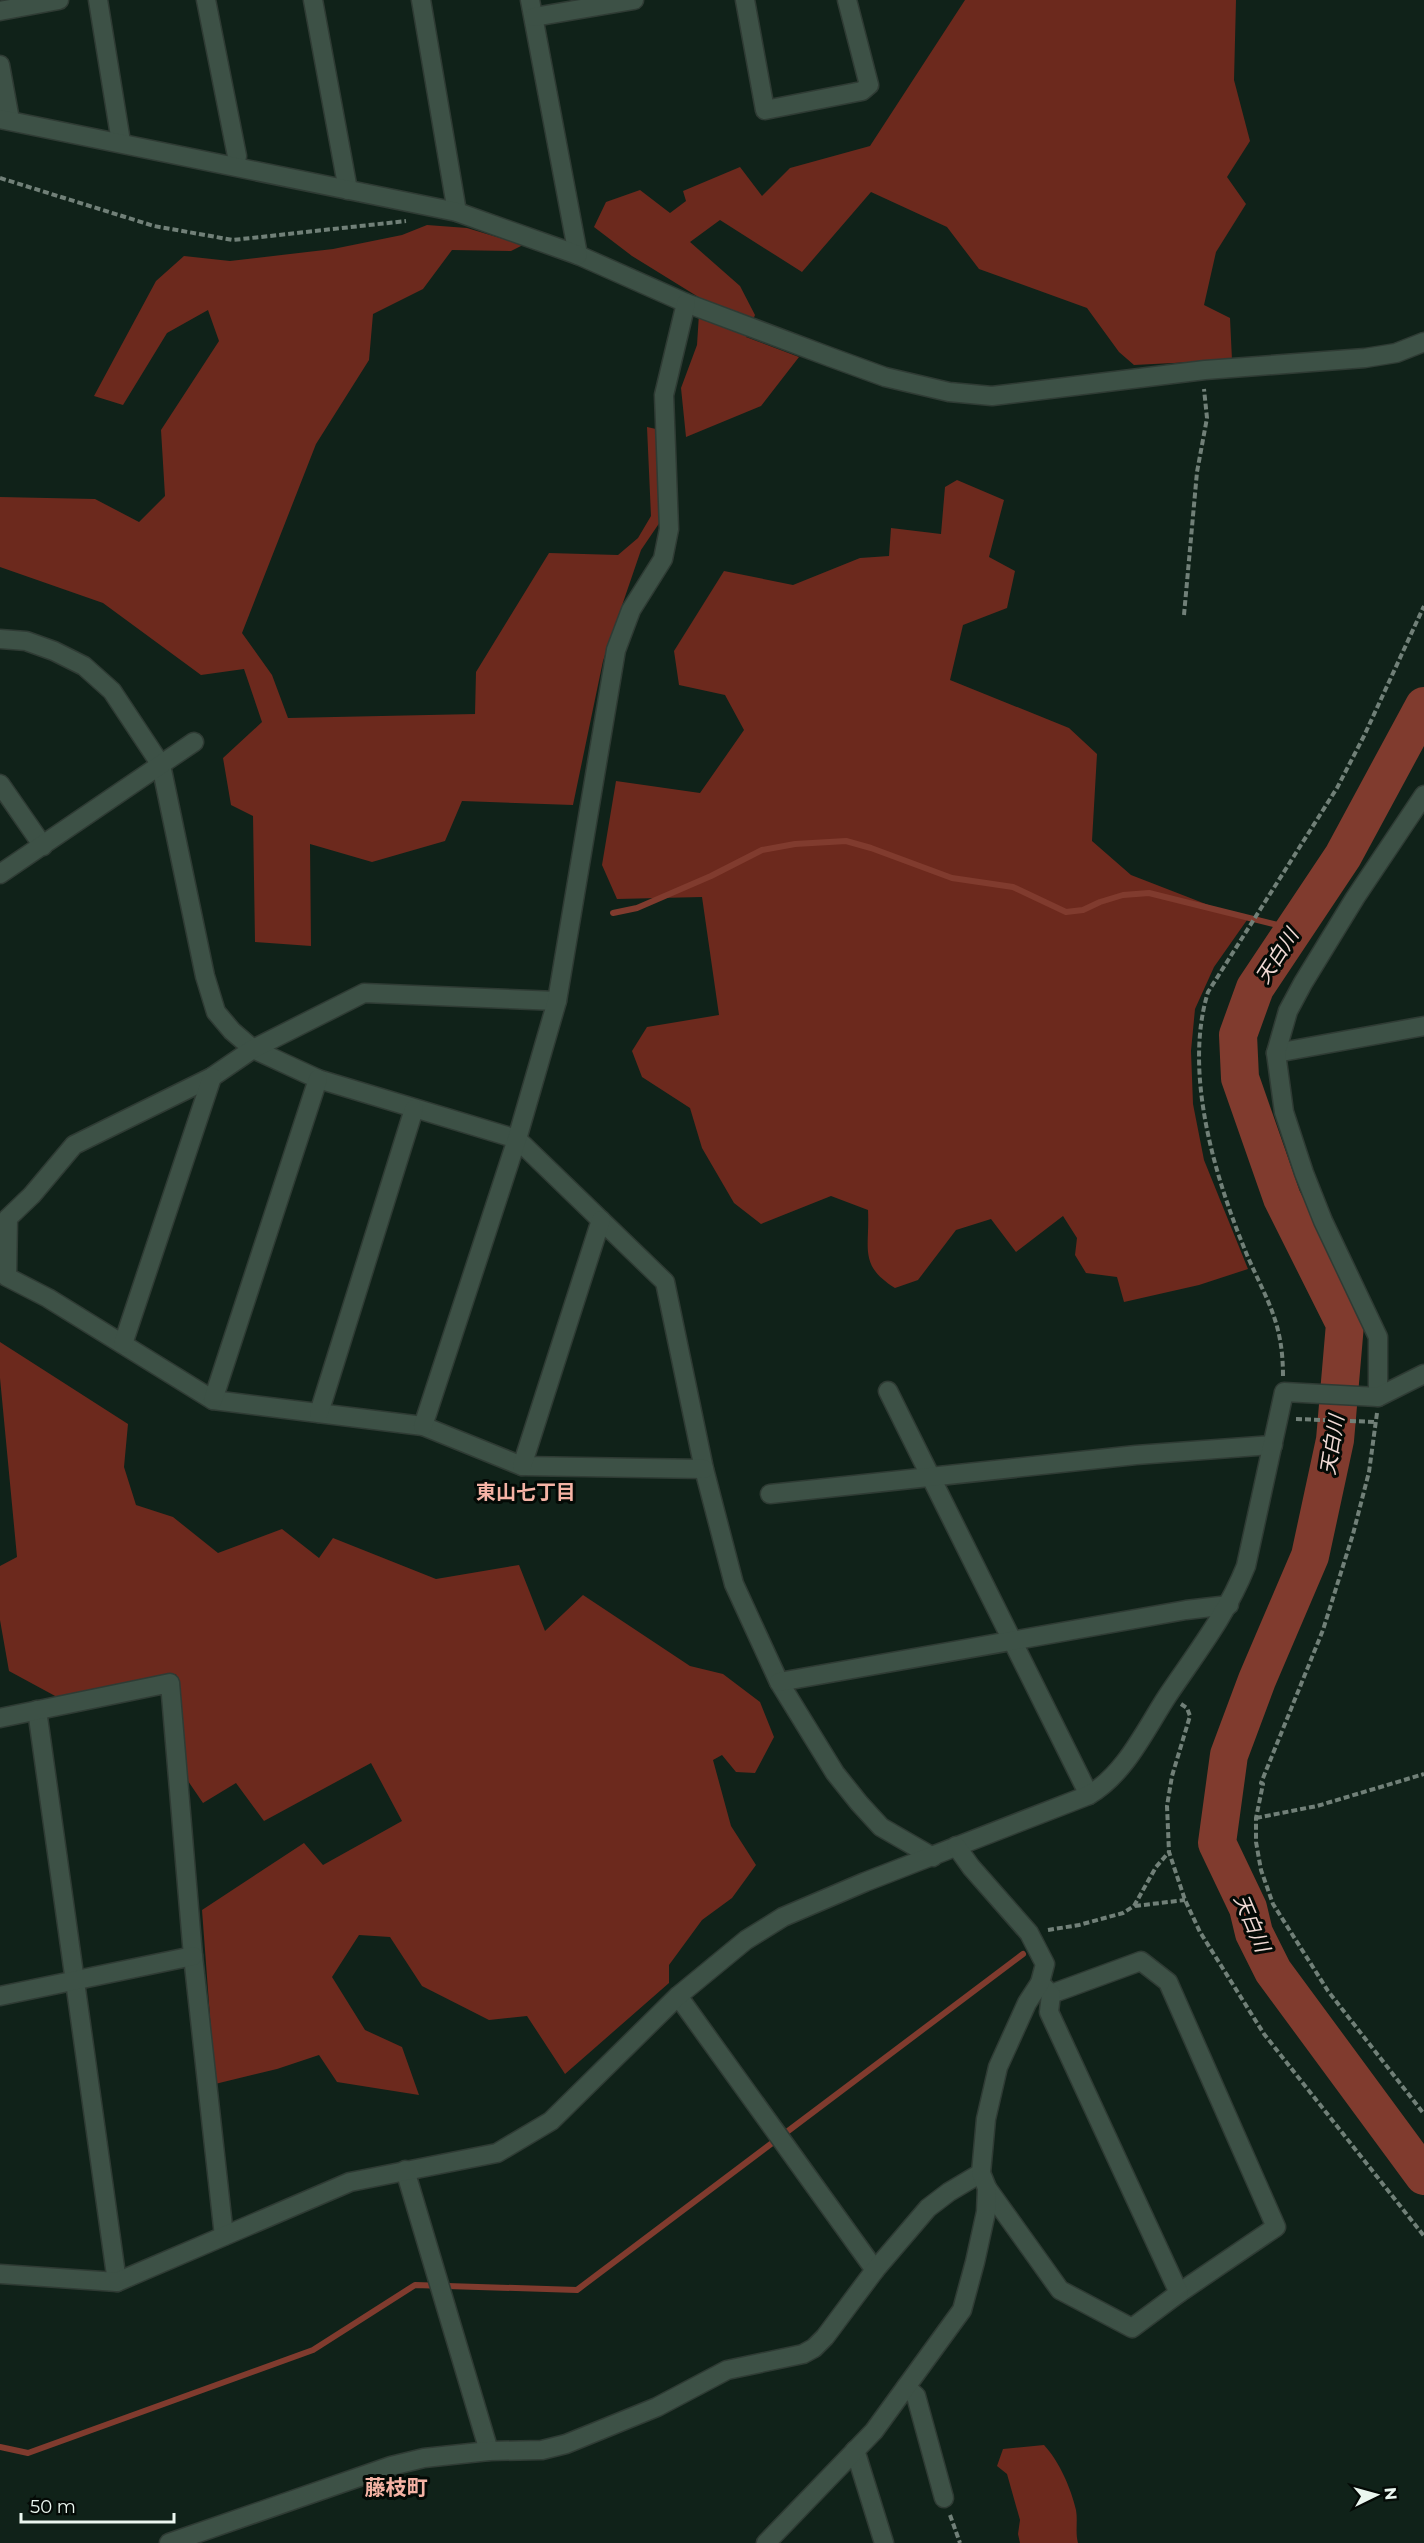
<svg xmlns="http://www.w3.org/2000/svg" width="1424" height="2543" font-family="Montserrat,'Noto Sans JP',sans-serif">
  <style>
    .forest { fill: #6c291d }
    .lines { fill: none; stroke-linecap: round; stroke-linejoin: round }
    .stream { stroke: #803b2e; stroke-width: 6 }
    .river { stroke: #803b2e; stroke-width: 38 }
    .street-casing { stroke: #2f3b34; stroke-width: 21 }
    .secondary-casing { stroke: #2f3b34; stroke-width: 21 }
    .path { stroke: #718078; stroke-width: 4; stroke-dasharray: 6 3; stroke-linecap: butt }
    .street { stroke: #3d5146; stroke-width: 18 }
    .secondary { stroke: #3d5146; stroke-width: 18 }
    .labels { text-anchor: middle; stroke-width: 6; stroke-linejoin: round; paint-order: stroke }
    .water-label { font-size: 20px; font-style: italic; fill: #f1dad5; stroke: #040a06 }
    .neighbourhood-label { font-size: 20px; font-weight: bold; fill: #f5b3a5; stroke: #040a06 }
    .quarter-label { font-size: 21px; font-weight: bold; fill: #f5b3a5; stroke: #040a06 }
  </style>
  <rect width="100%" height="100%" fill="#102219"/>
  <g class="forest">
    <path d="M 965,0 L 1236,0 L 1234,80 L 1250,141 L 1227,177 L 1246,204 L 1216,252 L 1204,305 L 1230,318 L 1232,360 L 1134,365 L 1119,352 L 1087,308 L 979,269 L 947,227 L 871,192 L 802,272 L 720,220 L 690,242 L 740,286 L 755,315 L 746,337 L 799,357 L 761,406 L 686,437 L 681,388 L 697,345 L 700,298 L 632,256 L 594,227 L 606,202 L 640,190 L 670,213 L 686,201 L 683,191 L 740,167 L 762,196 L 790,168 L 870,146 Z"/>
    <path d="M 427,225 L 467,228 L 523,245 L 511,251 L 452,250 L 423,289 L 373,314 L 369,360 L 316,444 L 242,633 L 272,675 L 288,718 L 475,714 L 476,672 L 549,553 L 618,555 L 638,538 L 651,516 L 647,427 L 656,429 L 660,522 L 641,550 L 603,661 L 573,805 L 462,801 L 445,841 L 372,862 L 310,844 L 311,946 L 255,942 L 253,816 L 231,805 L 223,758 L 262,722 L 244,669 L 201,675 L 103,603 L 0,567 L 0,497 L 95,499 L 139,522 L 165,496 L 161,430 L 219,341 L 208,310 L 167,333 L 123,405 L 94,396 L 156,281 L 184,256 L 230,261 L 333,249 L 402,235 Z"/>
    <path d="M 957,480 L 1004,500 L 989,557 L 1015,571 L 1007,608 L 963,625 L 950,680 L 1069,728 L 1097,754 L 1092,841 L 1131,875 L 1247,920 L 1214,967 L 1195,1009 L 1191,1051 L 1193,1104 L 1204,1160 L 1248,1269 L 1199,1285 L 1124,1302 L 1117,1277 L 1086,1273 L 1075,1255 L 1077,1238 L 1063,1216 L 1016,1252 L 991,1219 L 956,1230 L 918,1280 L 895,1288 C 858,1265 870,1248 868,1210 L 831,1196 L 761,1224 L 734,1203 L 702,1148 L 690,1108 L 642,1077 L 632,1051 L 647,1027 L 719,1015 L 702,897 L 617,899 L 602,865 L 616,781 L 700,793 L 744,730 L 725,695 L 679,685 L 674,651 L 724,571 L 793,585 L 860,558 L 889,556 L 891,528 L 941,534 L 945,487 Z"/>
    <path d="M 0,1342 L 128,1424 L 124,1467 L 136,1505 L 173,1517 L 218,1553 L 282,1529 L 319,1558 L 333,1538 L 436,1579 L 519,1565 L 545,1631 L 583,1595 L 690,1666 L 723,1674 L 760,1702 L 774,1737 L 755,1773 L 736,1772 L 722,1755 L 713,1760 L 731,1826 L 756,1865 L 732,1898 L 702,1920 L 669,1965 L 669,1983 L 565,2074 L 527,2016 L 489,2020 L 422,1986 L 390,1937 L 359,1935 L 332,1977 L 365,2030 L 402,2047 L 419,2095 L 337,2082 L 319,2055 L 277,2069 L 215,2084 L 202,1910 L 304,1843 L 323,1865 L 402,1821 L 371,1763 L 264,1821 L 236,1783 L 203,1803 L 188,1781 L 176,1674 L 57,1697 L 9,1671 L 0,1620 L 0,1566 L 17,1557 L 0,1378 Z"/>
    <path d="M 1044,2445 C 1059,2461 1071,2488 1076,2510 C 1078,2521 1075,2532 1078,2543 L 1020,2543 L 1018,2534 L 1020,2520 L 1007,2474 L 997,2466 L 1003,2449 Z"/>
  </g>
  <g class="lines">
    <g class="stream">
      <path d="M 613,913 L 637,908 L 711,876 L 762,850 L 795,844 L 846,841 L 871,848 L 952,878 L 1013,887 L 1066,912 L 1083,910 L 1100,902 L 1123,895 L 1149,893 L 1294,929"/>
      <path d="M 0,2447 L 28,2453 L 313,2350 L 415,2285 L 577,2290 L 1023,1954"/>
    </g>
    <path class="river" d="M 1424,706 L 1343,856 L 1255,988 L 1238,1035 L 1240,1078 L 1282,1198 L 1345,1324 L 1335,1440 L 1310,1556 L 1257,1680 L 1229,1755 L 1217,1843 L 1248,1908 L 1254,1933 L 1273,1971 L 1424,2176"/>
    <g class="street-casing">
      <g id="street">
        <path d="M 98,0 L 121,142"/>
        <path d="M 206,0 L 237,156 L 235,166"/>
        <path d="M 313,0 L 348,190"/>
        <path d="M 421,0 L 457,212"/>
        <path d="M 530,0 L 578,255 L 686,303 L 830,357 L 885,377 L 949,392 L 992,396 L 1205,370 L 1365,358 L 1396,353 L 1424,342"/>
        <path d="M 745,0 L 765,110 L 862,91 L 869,85 L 847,0"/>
        <path d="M 0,11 L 59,0"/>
        <path d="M 534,17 L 634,0"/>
        <path d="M 0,65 L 10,120"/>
        <path d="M 0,639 L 26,641 L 54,651 L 84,666 L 112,691 L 161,765 L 205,976 L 216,1012 L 232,1031 L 253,1049 L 318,1079 L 517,1139 L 665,1282 L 704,1469 L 734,1584 L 779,1682 L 835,1773 L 859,1803 L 881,1827 L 933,1857"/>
        <path d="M 0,784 L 43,846"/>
        <path d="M 557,1001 L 364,993 L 253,1049 L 212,1077 L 74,1145 L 32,1195 L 8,1218 L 7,1277 L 48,1298 L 213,1400 L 423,1426 L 522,1466 L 704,1469"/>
        <path d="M 1276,1053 L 1424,1026"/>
        <path d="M 123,1344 L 212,1077"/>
        <path d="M 888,1391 L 1089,1795"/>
        <path d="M 1378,1397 L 1378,1337 L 1323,1221 L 1304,1173 L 1284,1112 L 1276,1053 L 1288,1011 L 1303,983 L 1355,898 L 1424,795"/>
        <path d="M 213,1400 L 318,1079"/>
        <path d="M 319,1413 L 414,1109"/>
        <path d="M 423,1426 L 517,1139 L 557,1001 L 616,650 L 631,610 L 663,559 L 669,529 L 664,395 L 686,303"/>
        <path d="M 522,1466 L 601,1220"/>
        <path d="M 770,1494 L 1136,1455 L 1273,1445"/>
        <path d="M 779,1682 L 1186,1610 L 1229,1605"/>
        <path d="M 37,1710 L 117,2282"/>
        <path d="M 0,1718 L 170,1683 L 193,1956 L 224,2236"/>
        <path d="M 1051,1994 L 1141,1961 L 1168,1982 L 1276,2227 L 1179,2293"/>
        <path d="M 0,1996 L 193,1956"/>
        <path d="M 678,1996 L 875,2270"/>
        <path d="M 405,2170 L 489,2451"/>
        <path d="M 987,2188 L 1060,2290 L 1132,2328 L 1179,2293 L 1049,2012 L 1051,1994 L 1040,1983"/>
        <path d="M 0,2274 L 117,2282 L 350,2182 L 497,2153 L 551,2121 L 678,1996 L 746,1940 L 783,1917 L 865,1882 L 1089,1795 C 1126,1773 1145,1730 1168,1695 C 1197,1652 1227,1614 1246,1566 L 1284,1392 L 1378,1397 L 1424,1374"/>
        <path d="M 906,2387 L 916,2396 L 944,2498"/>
        <path d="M 855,2450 L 884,2543"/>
        <path d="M 169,2543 L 391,2466 L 424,2458 L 489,2451 L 542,2450 L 566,2444 L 657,2407 L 727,2370 L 803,2354 L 814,2348 L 825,2337 L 875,2270 L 928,2208 L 949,2192 L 981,2173"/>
        <path d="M 766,2543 L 874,2431 L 962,2310 L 975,2262 L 986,2212 L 987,2188 L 981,2173 L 986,2119 L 998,2067 L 1027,2003 L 1040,1983 L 1045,1964 L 1029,1933 L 971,1867 L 956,1846"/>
      </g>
    </g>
    <g class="secondary-casing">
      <g id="secondary">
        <path d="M 0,119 L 457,212 L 578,255"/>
        <path d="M 0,874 L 194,742"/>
      </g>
    </g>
    <g class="path">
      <path d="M 0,178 L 154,226 L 233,240 L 406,221"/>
      <path d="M 1184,615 L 1197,472 L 1207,418 L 1204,389"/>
      <path d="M 1283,1376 C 1283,1322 1267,1301 1247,1255 C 1215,1178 1183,1073 1208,992 L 1337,788 L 1364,736 L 1424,606"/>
      <path d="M 1377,1413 L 1369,1472 L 1353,1534 L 1323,1630 L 1261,1783 L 1263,1784 L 1256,1818 L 1256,1842 L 1261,1870 L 1273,1904 L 1328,1991 L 1424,2114"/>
      <path d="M 1296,1419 L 1377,1422"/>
      <path d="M 1181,1704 L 1187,1708 L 1190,1716 L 1172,1776 L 1167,1806 L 1169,1852 L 1185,1900 L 1200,1932 L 1264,2034 L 1424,2236"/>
      <path d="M 1256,1818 L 1317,1806 L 1424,1774"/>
      <path d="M 1135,1906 L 1185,1900"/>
      <path d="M 1048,1930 L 1079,1925 L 1123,1913 L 1134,1906 L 1156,1867 L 1169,1852"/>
      <path d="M 950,2515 L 960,2543"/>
    </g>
    <use href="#street" class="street"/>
    <use href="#secondary" class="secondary"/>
  </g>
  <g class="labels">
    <g class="water-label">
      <text transform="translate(1277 956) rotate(-57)" y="7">天白川</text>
      <text transform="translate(1332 1445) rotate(-81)" y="7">天白川</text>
      <text transform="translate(1252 1923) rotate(67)" y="7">天白川</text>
    </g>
    <g class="neighbourhood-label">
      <text x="526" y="1499">東山七丁目</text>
    </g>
    <g class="quarter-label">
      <text x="396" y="2495">藤枝町</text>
    </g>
  </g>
  <g transform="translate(1376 2495) rotate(85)" stroke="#040a06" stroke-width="4.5" paint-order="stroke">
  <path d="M0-4.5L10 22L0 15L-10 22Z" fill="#ebf7f0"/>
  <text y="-9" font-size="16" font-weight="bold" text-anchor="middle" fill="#ebf7f0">N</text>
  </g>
  <path d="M21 2513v9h153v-9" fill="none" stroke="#ebf7f0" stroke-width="3"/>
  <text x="30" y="2513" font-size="18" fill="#ebf7f0" stroke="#040a06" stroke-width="4.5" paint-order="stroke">50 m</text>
</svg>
